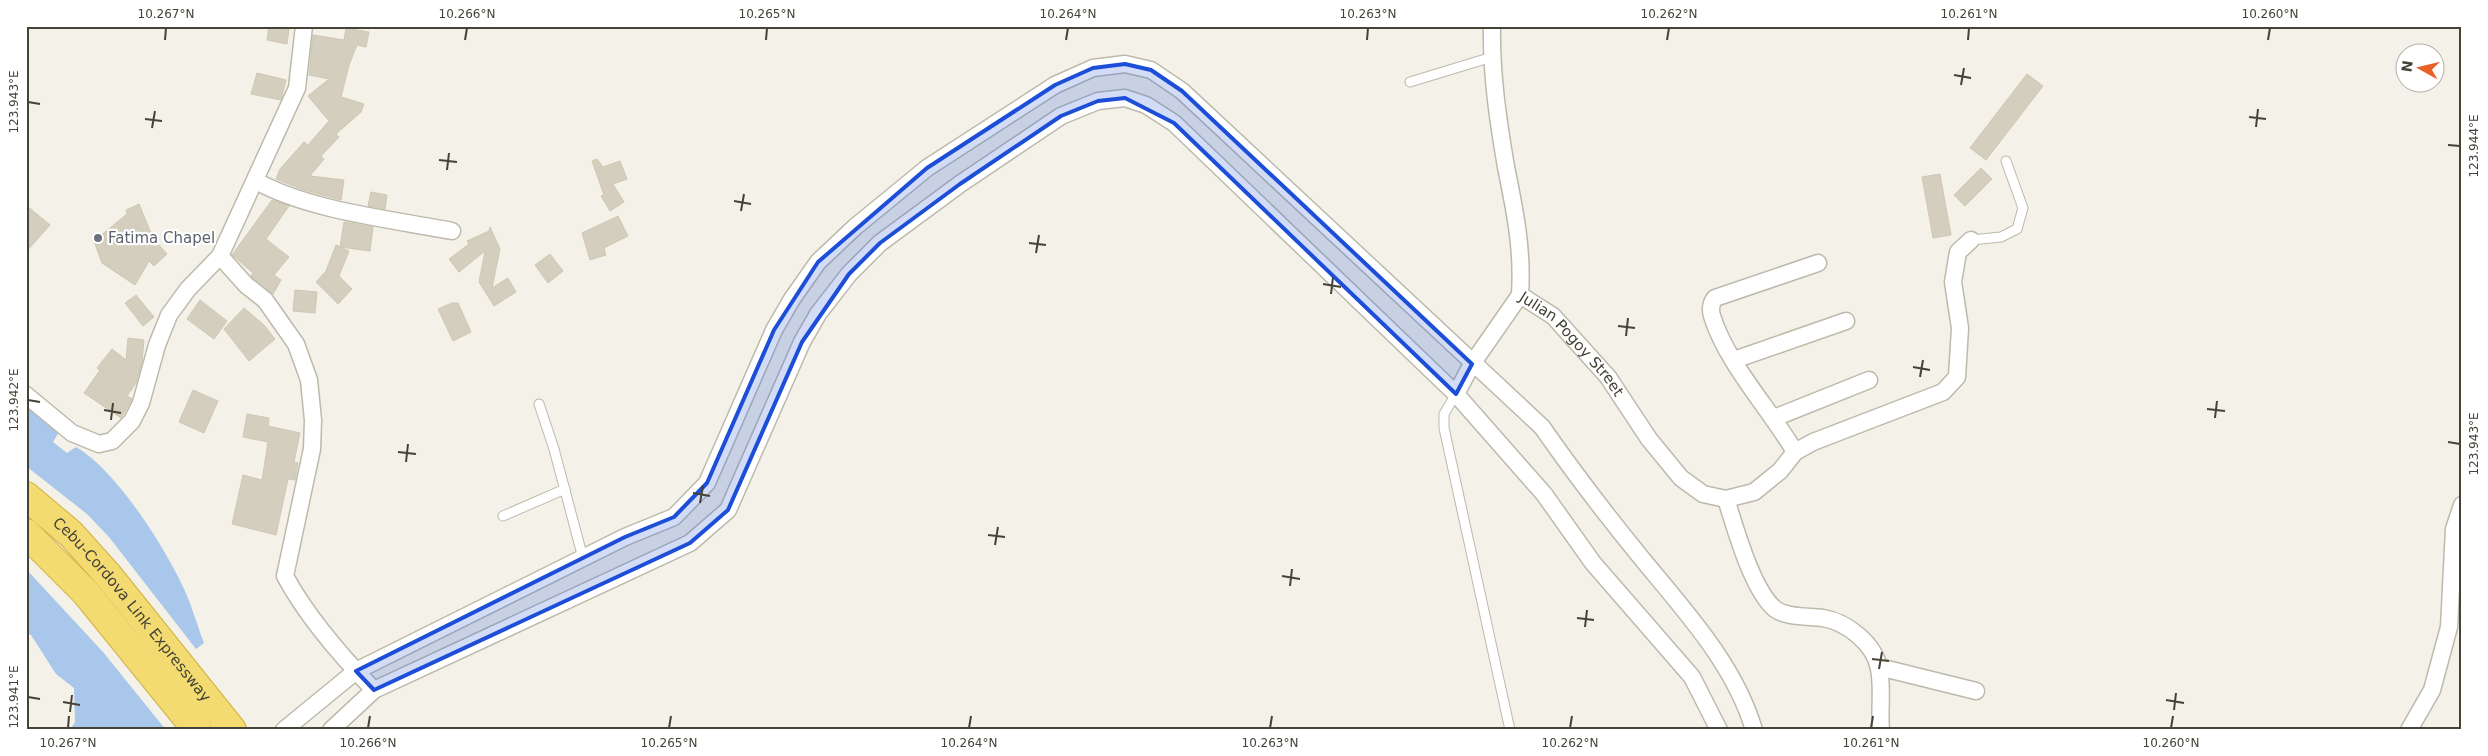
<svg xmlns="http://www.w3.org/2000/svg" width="2488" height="756" font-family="'DejaVu Sans',sans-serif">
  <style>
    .water { fill: #a9c6eb }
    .building { fill: #d3cebe; stroke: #cec7b2 }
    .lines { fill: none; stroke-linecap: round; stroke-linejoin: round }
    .service-casing { stroke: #bdbaab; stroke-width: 11 }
    .minor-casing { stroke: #bdbaab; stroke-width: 19 }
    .motorway-casing { stroke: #d2b143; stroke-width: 30 }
    .service { stroke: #fff; stroke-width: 9 }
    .minor { stroke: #fff; stroke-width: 16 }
    .motorway { stroke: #f3db72; stroke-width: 28 }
    .marked { fill: #1d4ed8; fill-opacity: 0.2; stroke: #1d4ed8; stroke-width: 4; stroke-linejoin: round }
    .ticks { fill: none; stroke: #454237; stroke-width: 2 }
    .worship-dot { fill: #6b7280; stroke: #fff; stroke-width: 2 }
    .labels { text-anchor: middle; stroke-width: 4.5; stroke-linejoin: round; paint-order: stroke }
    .worship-label { font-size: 15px; fill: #5b616d; stroke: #fff; text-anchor: start }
    .street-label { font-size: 15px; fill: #454237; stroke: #fff }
    .neatline { fill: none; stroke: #454237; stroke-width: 2 }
    .ticks-label { font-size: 12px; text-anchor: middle; fill: #454237 }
  </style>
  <rect width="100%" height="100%" fill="#f3f1e8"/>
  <g class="water">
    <path d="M 26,402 L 60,430 L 53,442 L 67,453 L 76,447 C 117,471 164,546 184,589 C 192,606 197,625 204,643 L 196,649 L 109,537 L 87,514 L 26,466 Z"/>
    <path d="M 26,569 L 103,652 L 166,730 L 70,730 L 75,722 L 74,688 L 56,674 L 31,635 L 26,633 Z"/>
  </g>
  <g class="building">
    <path d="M 269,26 L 289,29 L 287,44 L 267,40 Z"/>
    <path d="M 346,28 L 369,32 L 366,47 L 357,45 L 349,65 L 341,97 L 364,104 L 361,112 L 336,134 L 339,137 L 321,156 L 324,159 L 310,176 L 344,180 L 341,200 L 304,190 L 276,179 L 280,169 L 304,142 L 308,145 L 329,121 L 308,96 L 329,79 L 309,75 L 313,35 L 344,40 Z"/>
    <path d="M 257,73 L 286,80 L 281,100 L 251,94 Z"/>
    <path d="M 2027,74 L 2043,86 L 1986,160 L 1970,148 Z"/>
    <path d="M 597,159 L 603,167 L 620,161 L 627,179 L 613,184 L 624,202 L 610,211 L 601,196 L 604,195 L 592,161 Z"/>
    <path d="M 1981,168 L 1992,179 L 1965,206 L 1954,195 Z"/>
    <path d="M 1940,174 L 1951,235 L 1933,238 L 1922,177 Z"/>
    <path d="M 371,192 L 387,195 L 385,209 L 368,206 Z"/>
    <path d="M 272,200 L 289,206 L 266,239 L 289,257 L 274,275 L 281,280 L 273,294 L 253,278 L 251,276 L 253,273 L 232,255 Z"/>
    <path d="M 139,204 L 153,238 L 167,254 L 154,266 L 149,261 L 135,285 L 102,263 L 94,241 L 127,214 L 126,210 Z"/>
    <path d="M 26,205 L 50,225 L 26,252 Z"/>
    <path d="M 618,216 L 628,236 L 604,248 L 606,255 L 590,260 L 582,233 Z"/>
    <path d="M 344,222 L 373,227 L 370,251 L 340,247 Z"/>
    <path d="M 490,227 L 500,249 L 492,288 L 508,278 L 516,292 L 494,306 L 479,282 L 485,251 L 459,272 L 449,259 L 469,244 L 467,241 L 489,231 Z"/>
    <path d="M 336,245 L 349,251 L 339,276 L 352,289 L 338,304 L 316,282 L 326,271 Z"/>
    <path d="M 550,254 L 563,271 L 548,283 L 535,265 Z"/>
    <path d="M 295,290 L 317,292 L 315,313 L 293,311 Z"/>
    <path d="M 136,295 L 154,317 L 143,326 L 125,303 Z"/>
    <path d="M 200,300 L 227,321 L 214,339 L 187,319 Z"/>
    <path d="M 452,303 L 458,303 L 471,332 L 453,341 L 438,309 Z"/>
    <path d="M 244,308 L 264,325 L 275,339 L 249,361 L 224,329 Z"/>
    <path d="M 128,338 L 144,340 L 142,362 L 136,383 L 127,396 L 132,399 L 121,418 L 84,393 L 100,370 L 97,368 L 112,349 L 126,360 Z"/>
    <path d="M 193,390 L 218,401 L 204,433 L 179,422 Z"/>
    <path d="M 247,414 L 269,418 L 268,426 L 300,433 L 294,462 L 298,463 L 295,480 L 288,479 L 276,535 L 232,524 L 243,475 L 262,480 L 268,442 L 243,437 Z"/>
  </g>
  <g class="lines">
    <g class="service-casing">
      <g id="service">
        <path d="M 1410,82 L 1492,57"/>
        <path d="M 1971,240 L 2001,237 L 2017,229 L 2023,208 L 2006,161"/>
        <path d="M 1456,394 L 1444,414 L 1444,428 L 1510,730"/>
        <path d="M 539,404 L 554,449 L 583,558"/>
        <path d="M 503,516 L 565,489"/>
      </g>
    </g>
    <g class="minor-casing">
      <g id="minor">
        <path d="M 1492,26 C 1491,73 1498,120 1506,167 C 1515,211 1523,250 1520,295"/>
        <path d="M 256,181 C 311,211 390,219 452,231"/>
        <path d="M 220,256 L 246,285 L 265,300 L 296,344 L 309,380 L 313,420 L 312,449 L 285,576 C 307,617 341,656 374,690"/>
        <path id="s1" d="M 1520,295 L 1553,316 L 1608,377 L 1649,439 L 1681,478 L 1703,494 L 1726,499 L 1754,492 L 1780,471 L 1795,452 L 1813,442 L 1943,392 L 1957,377 L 1960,328 L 1953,282 L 1958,252 L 1971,240"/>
        <path d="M 1734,360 L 1846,321"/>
        <path d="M 1456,394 L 1472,364 L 1520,295"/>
        <path d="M 26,395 L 72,433 L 99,444 L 112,441 L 132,421 L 141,403 L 157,345 L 169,315 L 188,289 L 220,256 L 297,88 L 304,26"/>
        <path d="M 1774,418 L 1869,380"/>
        <path d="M 1795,452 C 1770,409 1727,364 1712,316 C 1710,309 1711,303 1715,298 L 1818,263"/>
        <path d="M 1726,499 C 1735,527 1752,590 1775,609 C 1787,618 1809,616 1823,618 C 1847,622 1875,644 1879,669 C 1883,689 1879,710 1881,730"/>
        <path d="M 1879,667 L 1976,691"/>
        <path d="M 284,730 L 356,671 L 625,537 L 674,517 L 707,483 L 774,330 L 792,299 L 818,262 L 855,227 L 927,168 L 1055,85 L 1093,68 L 1125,64 L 1151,70 L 1182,91 L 1542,427 C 1574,473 1607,516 1643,560 C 1685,611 1735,665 1754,730"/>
        <path d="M 331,730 L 374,690 L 690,543 L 728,510 L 802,342 L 818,314 L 849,274 L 880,243 L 960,184 L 1061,116 L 1098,101 L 1125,98 L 1146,105 L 1174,123 L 1456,394 L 1544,494 L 1593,563 L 1692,677 L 1719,730"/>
        <path d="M 2409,730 L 2432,690 L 2449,627 L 2454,529 L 2462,505"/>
      </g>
    </g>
    <g class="motorway-casing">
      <g id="motorway">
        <path id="s2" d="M 26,496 L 71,534 L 107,574 L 232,730"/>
        <path d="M 26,533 L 86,593 L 197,730"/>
      </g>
    </g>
    <use href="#service" class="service"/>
    <use href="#minor" class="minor"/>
    <use href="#motorway" class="motorway"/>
  </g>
  <path class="marked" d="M 1125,64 L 1151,70 L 1182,91 L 1472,364 L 1456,394 L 1174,123 L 1125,98 L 1098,101 L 1061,116 L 960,184 L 880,243 L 849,274 L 802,342 L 728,510 L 690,543 L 374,690 L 356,671 L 625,537 L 674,517 L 707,483 L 774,330 L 818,262 L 927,168 L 1055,85 L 1093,68 Z"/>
  <path class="ticks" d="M 165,40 L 166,28M 465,40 L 467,28M 766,40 L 767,28M 1066,40 L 1068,28M 1367,40 L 1368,28M 1667,40 L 1669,28M 1968,40 L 1969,28M 2268,40 L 2270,28M 1954,75 L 1971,78M 1961,85 L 1964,68M 28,102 L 40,104M 2249,117 L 2266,119M 145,119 L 162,121M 2256,127 L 2258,109M 152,128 L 155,111M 2448,145 L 2460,146M 439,160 L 457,162M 447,170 L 449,153M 734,201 L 751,204M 741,211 L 744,194M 1029,243 L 1046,245M 1036,253 L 1039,235M 1323,284 L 1341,287M 1331,294 L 1333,277M 1618,326 L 1635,328M 1626,336 L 1628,318M 1913,367 L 1930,370M 1920,377 L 1923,360M 28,400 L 40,402M 2207,409 L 2225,411M 104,410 L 121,413M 2215,418 L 2217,401M 111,420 L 113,403M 2448,442 L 2460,444M 398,452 L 416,454M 406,462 L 408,444M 693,493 L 710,496M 700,503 L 703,486M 988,535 L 1005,537M 995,545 L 998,527M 1282,576 L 1300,579M 1290,586 L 1292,569M 1577,618 L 1594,620M 1585,627 L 1587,610M 1872,659 L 1889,661M 1879,669 L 1882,652M 28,697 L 40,699M 2166,700 L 2184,703M 63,702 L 80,705M 2174,710 L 2176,693M 70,712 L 72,695M 68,728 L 69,716M 368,728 L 370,716M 669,728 L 671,716M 969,728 L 971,716M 1270,728 L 1272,716M 1570,728 L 1572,716M 1871,728 L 1873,716M 2171,728 L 2173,716"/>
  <circle class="worship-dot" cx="98" cy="238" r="5"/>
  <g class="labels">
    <g class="worship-label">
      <text x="108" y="243">Fatima Chapel</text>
    </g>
    <g class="street-label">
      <text dy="5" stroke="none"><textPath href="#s1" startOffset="72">Julian Pogoy Street</textPath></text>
      <text dy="5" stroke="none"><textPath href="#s2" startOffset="156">Cebu-Cordova Link Expressway</textPath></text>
    </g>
  </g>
  <rect width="2488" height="756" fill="none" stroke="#ffffff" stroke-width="55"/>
  <g transform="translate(2420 68) rotate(278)"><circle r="24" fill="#ffffff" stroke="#b5b3af"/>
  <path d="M0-4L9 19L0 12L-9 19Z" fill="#ea6128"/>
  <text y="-8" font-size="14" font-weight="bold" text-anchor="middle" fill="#454237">N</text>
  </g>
  <rect x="28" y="28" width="2432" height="700" class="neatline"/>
  <g class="ticks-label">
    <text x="166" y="18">10.267°N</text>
    <text x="467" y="18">10.266°N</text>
    <text x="767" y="18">10.265°N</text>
    <text x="1068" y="18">10.264°N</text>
    <text x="1368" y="18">10.263°N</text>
    <text x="1669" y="18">10.262°N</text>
    <text x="1969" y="18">10.261°N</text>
    <text x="2270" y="18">10.260°N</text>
    <text transform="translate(14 102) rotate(-90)" y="4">123.943°E</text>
    <text transform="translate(2474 146) rotate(-90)" y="4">123.944°E</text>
    <text transform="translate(14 400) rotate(-90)" y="4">123.942°E</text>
    <text transform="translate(2474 444) rotate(-90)" y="4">123.943°E</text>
    <text transform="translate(14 697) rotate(-90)" y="4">123.941°E</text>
    <text x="68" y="747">10.267°N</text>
    <text x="368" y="747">10.266°N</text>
    <text x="669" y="747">10.265°N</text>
    <text x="969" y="747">10.264°N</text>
    <text x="1270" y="747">10.263°N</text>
    <text x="1570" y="747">10.262°N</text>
    <text x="1871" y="747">10.261°N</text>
    <text x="2171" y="747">10.260°N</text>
  </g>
</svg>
